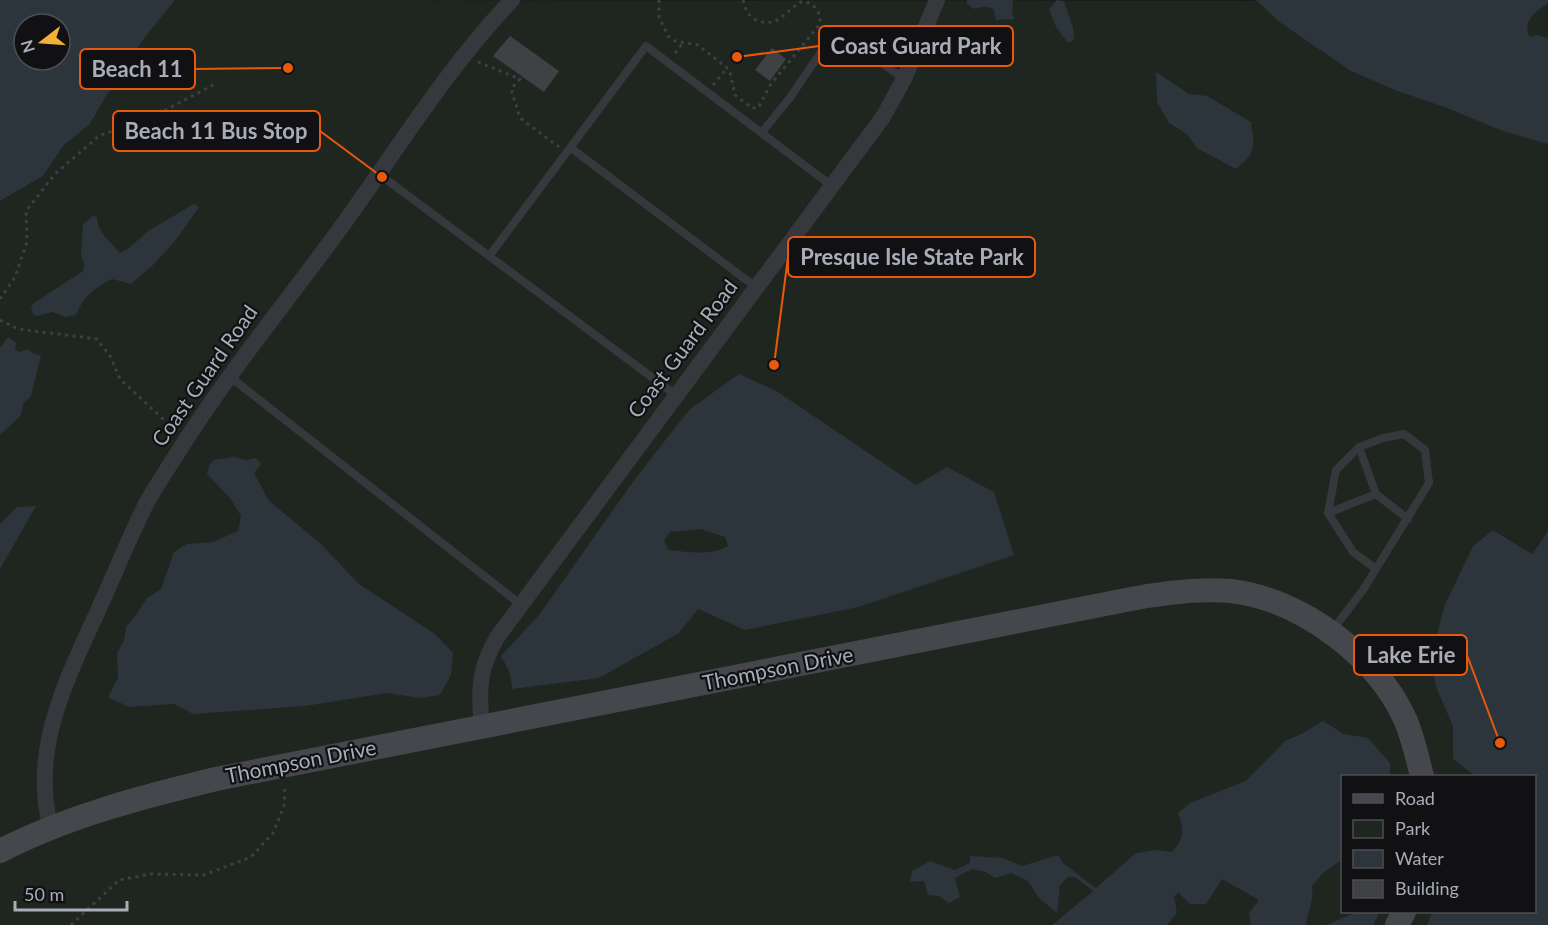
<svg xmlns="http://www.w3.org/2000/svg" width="1548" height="925" font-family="Lato,sans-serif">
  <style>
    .green { fill: #1e261f }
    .water { fill: #2c353c; fill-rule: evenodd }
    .building { fill: #404145 }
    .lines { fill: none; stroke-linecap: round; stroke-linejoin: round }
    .path { stroke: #3d3f44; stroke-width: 3; stroke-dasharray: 3 4.5; stroke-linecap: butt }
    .lane { stroke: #37383d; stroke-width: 8 }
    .street { stroke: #37383d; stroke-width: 16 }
    .secondary { stroke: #45474d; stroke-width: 24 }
    .labels { text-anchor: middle; stroke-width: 4.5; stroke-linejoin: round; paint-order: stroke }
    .street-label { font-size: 21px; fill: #a8adb8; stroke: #111113 }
    .leader { fill: none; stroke: #e8590c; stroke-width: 2 }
    .callout-dot { fill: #e8590c; stroke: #111113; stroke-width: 2 }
    .callout { fill: #111113; stroke: #e8590c; stroke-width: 2 }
    .callout-label { font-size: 22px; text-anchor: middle; font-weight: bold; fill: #a8adb8 }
  </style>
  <rect width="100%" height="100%" fill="#161618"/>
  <path class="green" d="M 175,0 L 1548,1 L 1548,531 L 1532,554 L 1493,530 L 1473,547 L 1445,604 L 1436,637 L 1432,667 L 1436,687 L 1453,727 L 1453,758 L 1475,776 L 1342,776 L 1342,912 L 1432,912 L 1427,925 L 0,925 L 0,201 L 43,176 L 63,146 L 90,124 L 112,86 L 146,36 Z"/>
  <g class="water">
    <path d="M 0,0 L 175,0 L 146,36 L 112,86 L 90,124 L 63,146 L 43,176 L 0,201 ZM 24,24 L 60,24 L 60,60 L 24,60 Z"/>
    <path d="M 967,0 L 1013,0 L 1012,14 L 1015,18 L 1013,20 L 1007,19 L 996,20 L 994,10 C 987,5 981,7 974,9 L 967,4 Z"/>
    <path d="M 1057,0 L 1064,1 L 1073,28 L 1074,40 L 1068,43 L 1056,27 L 1049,9 Z"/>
    <path d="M 1256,0 L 1548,0 L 1548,3 C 1536,12 1521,21 1530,37 L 1536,35 L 1548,38 L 1548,144 L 1503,131 L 1447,108 L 1395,90 L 1351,71 L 1278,21 Z"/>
    <path d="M 1156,72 L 1189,94 L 1207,96 L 1251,122 C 1255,145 1256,154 1236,169 L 1197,148 L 1187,134 L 1169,123 L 1157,102 Z"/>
    <path d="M 194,204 L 199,207 L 175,241 L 153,265 L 131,284 L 112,279 C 94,288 83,297 76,315 L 65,317 L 53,312 L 37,316 L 33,314 L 31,307 L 34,303 L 83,271 L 84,264 L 81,256 L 83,224 L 93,216 L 97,217 C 97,233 111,242 120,253 L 129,248 L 148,231 Z"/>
    <path d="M 8,337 L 16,342 L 15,349 L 19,352 L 29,349 L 32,353 L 41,356 L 31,396 L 23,404 L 21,415 L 0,435 L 0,348 Z"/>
    <path d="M 739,374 L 778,392 L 916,485 L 947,467 L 994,492 L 1014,555 L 858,607 L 745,630 L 698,609 L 679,633 L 599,678 L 512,689 L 510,673 L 501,656 L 539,615 L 635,479 L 689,410 ZM 700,529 L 725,537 L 728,546 C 711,556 689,552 669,550 L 664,541 L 670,532 Z"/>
    <path d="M 234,457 L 246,460 L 256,458 L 261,464 L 254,473 L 269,501 L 320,543 L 359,584 L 435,634 L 453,653 L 451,675 L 440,695 L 420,698 L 387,693 L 305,706 L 193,714 L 174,704 L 129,707 L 108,697 L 118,678 L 117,653 L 124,641 L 126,627 L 133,619 L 147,598 L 161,589 L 174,552 L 187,544 L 213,542 L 238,531 L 241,516 L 230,498 L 207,474 L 209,466 L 213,460 Z"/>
    <path d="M 36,506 L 0,569 L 0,524 L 17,507 Z"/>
    <path d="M 1493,530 L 1532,554 L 1548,531 L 1548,925 L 1427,925 L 1432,912 L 1534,912 L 1534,776 L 1475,776 L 1453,759 L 1453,727 L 1436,687 L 1432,667 L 1436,637 L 1445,604 L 1473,546 Z"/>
    <path d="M 1323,721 L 1344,734 L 1368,738 L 1390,763 L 1390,776 L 1342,776 L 1342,860 L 1324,872 L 1312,886 C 1314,900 1308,911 1306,925 L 1251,925 L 1249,913 L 1259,900 L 1222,879 L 1206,904 L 1190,904 L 1178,892 L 1174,897 L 1177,913 L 1167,925 L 1052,925 L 1093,891 L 1075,877 L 1068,877 L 1060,885 L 1057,913 L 1039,898 L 1028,881 L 1011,873 L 995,878 L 986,872 L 972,869 L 955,878 L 960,897 L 949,903 L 939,896 L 928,895 L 924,881 L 910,882 L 912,871 L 930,861 L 955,870 L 970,863 L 970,856 L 1003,858 L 1022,866 L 1058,855 L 1064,864 L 1096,888 L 1136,853 L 1157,850 L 1172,852 C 1185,837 1184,831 1178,813 L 1190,803 L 1246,781 L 1285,741 L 1303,733 Z"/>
    <path d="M 1357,912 L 1380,912 L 1373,925 L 1326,925 Z"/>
  </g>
  <g class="building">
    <path d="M 510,36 L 559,71 L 544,92 L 493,56 Z"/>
    <path d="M 772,48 L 786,59 L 770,81 L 755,70 Z"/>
  </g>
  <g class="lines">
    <g class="path">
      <path d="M 659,0 L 659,17 L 668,36 L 675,41 L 698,45 L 727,68 L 730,72 L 735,95 L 752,108 L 758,108 L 771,84 L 820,24 C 821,12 815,4 803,1 C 786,9 778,30 756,20 C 748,16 745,9 743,0"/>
      <path d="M 675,53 L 683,43"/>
      <path d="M 478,62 L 520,79 L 511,89 L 520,118 L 559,147"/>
      <path d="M 713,85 L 727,68"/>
      <path d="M 0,299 L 15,277 L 27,242 L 26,211 L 55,174 L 99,136 L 162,112 L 215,84"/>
      <path d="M 0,320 L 18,329 L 97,339 L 110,356 L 120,379 L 176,431"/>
      <path d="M 71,925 L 119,880 L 151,874 L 204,875 L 251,857 L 273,833 L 284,806 L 285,785"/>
    </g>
    <g class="lane">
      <path d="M 762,132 L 789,99 L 836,30 L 904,79"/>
      <path d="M 571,148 L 757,288"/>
      <path d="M 379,174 L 677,396"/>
      <path d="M 490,255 L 646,46 L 832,186"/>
      <path d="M 229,376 L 520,604"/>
      <path d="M 1359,447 L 1376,494 L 1408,519"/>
      <path d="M 1328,513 L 1376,494"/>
      <path d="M 1331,632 L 1363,590 L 1429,483 L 1425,450 L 1404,434 L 1383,438 L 1359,447 L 1336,470 L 1328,513 L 1353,552 L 1376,569"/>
    </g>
    <g class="street">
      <path d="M 482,726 C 478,690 479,667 498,636 L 883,117 L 904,79 L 937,0"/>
      <path d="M 51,829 C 30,752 65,683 96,615 C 113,578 128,540 146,504 C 157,484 170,465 182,446 C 231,369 289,299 342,226 C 397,150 447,68 512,0"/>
    </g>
    <g class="secondary">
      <path d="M 0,851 C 68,816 142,797 216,779 L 1126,600 C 1160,593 1195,588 1231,591 C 1300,599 1376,655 1405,719 C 1413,737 1417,757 1422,776"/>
      <path d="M 1397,925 L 1404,912"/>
    </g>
  </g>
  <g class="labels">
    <g class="street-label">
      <text transform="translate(683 349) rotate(-53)" y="7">Coast Guard Road</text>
      <text transform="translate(205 376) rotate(-55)" y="7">Coast Guard Road</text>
      <text transform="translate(778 669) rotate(-11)" y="7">Thompson Drive</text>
      <text transform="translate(301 762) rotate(-11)" y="7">Thompson Drive</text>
    </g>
  </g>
  <path class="leader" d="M737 57L819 46M288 68L195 69M382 177L320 131M774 365L788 257M1500 743L1467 655"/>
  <g class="callout-dot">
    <circle cx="737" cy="57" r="6"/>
    <circle cx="288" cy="68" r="6"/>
    <circle cx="382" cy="177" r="6"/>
    <circle cx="774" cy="365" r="6"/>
    <circle cx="1500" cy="743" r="6"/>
  </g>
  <g class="callout">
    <rect x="819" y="26" width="194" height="40" rx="6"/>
    <rect x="80" y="49" width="115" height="40" rx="6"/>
    <rect x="113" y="111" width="207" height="40" rx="6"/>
    <rect x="788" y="237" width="247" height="40" rx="6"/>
    <rect x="1354" y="635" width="113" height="40" rx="6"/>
  </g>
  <g class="callout-label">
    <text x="916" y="54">Coast Guard Park</text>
    <text x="137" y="77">Beach 11</text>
    <text x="216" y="139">Beach 11 Bus Stop</text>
    <text x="912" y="265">Presque Isle State Park</text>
    <text x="1411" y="663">Lake Erie</text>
  </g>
  <rect x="1341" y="775" width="195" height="138" fill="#111113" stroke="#4d4f55" stroke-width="1.5"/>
  <rect x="1353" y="794" width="30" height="9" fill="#45474d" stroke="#4d4f55" stroke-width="1.5"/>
  <text x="1395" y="805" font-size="18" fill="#a8adb8">Road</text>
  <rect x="1353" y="820" width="30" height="18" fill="#1e261f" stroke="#4d4f55" stroke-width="1.5"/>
  <text x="1395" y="835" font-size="18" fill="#a8adb8">Park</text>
  <rect x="1353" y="850" width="30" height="18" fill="#2c353c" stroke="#4d4f55" stroke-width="1.5"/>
  <text x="1395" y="865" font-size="18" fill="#a8adb8">Water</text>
  <rect x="1353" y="880" width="30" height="18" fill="#404145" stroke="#4d4f55" stroke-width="1.5"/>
  <text x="1395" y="895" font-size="18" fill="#a8adb8">Building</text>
  <g transform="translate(42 42) rotate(253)"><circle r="28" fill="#111113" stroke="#4d4f55" stroke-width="1.5"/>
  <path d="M0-4.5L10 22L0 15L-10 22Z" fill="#f2b134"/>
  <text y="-9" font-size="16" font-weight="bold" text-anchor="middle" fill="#a8adb8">N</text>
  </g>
  <path d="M15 901v9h112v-9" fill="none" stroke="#a8adb8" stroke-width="3"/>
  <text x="24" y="901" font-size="18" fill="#a8adb8" stroke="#111113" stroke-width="4.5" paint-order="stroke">50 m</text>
</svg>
